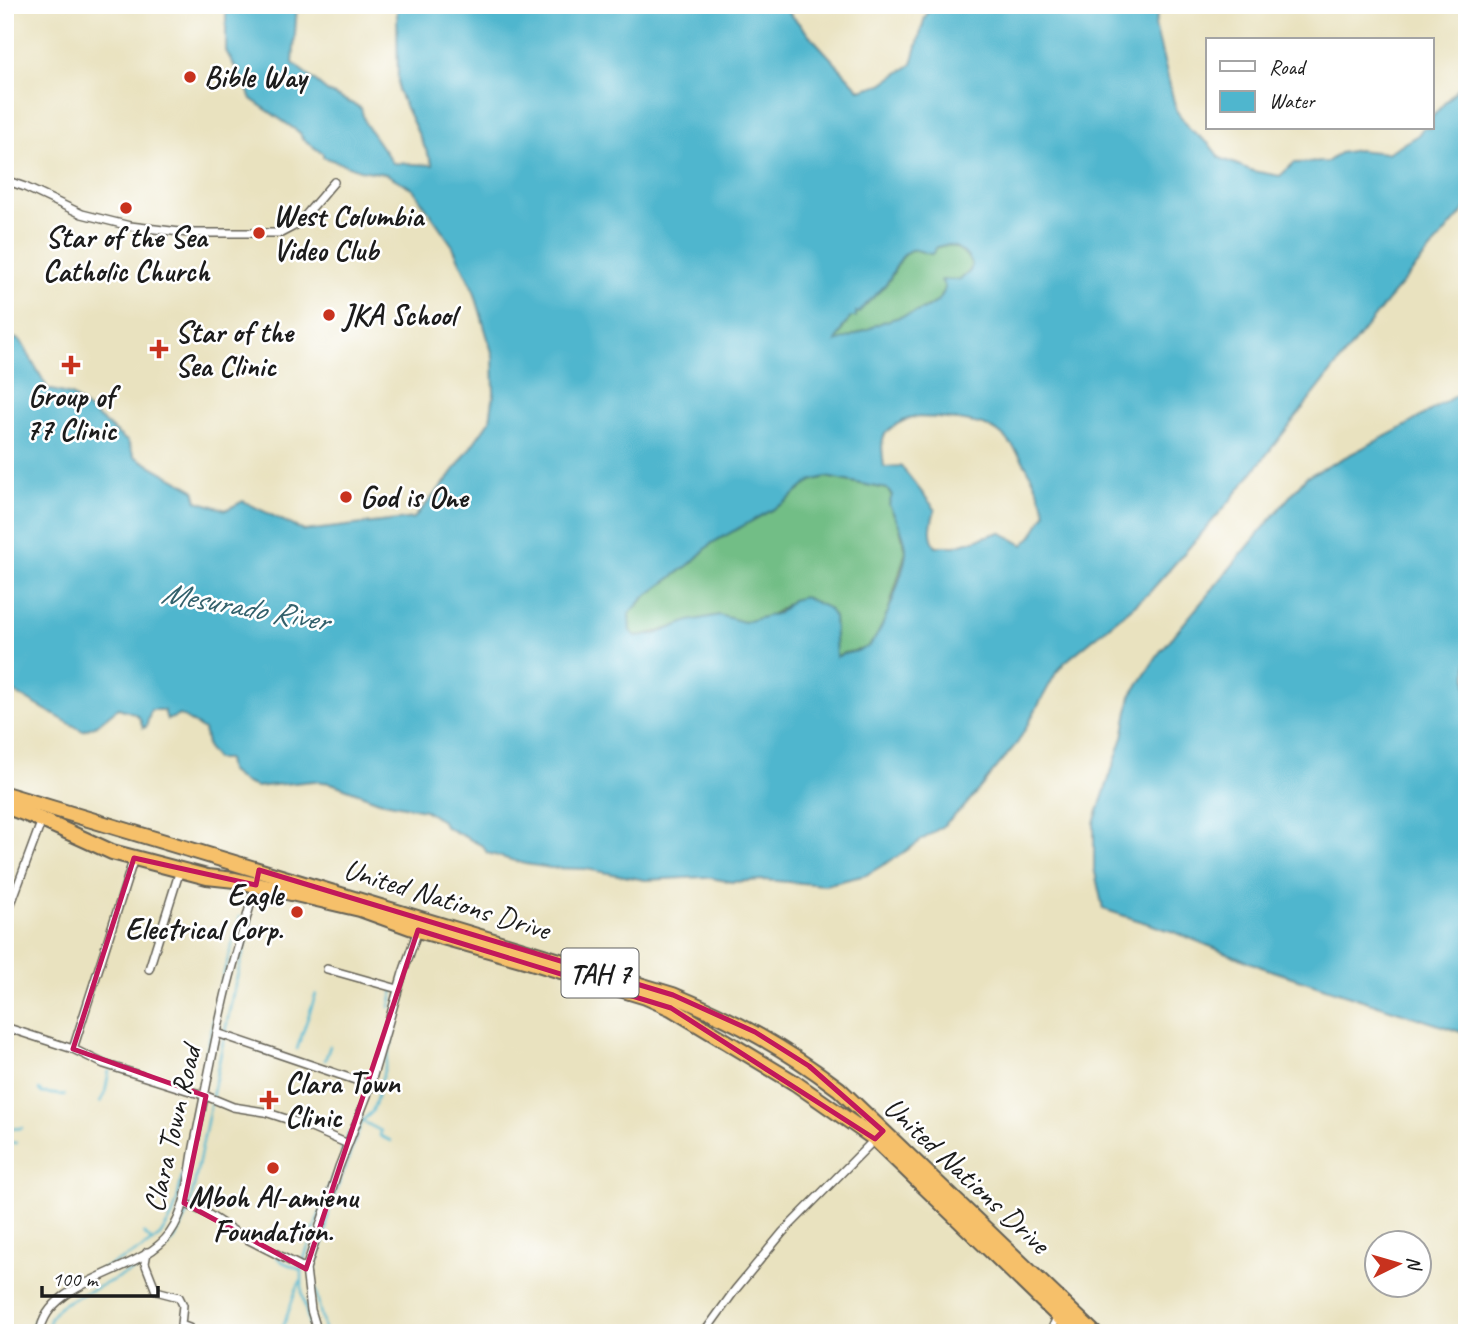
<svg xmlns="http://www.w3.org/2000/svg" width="1472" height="1338" font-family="Caveat,sans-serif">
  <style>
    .forest { fill: #72be86; stroke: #476d51; stroke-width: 2 }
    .water { fill: #4fb6ce; stroke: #366975; stroke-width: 2; fill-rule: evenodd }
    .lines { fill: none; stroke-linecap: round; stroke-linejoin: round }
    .stream { stroke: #4fb6ce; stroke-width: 2.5 }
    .street-casing { stroke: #646155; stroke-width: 10 }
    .highway-casing { stroke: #646155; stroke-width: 18 }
    .street { stroke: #fff; stroke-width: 7 }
    .highway { stroke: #f6c06b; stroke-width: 14 }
    .marked { fill: none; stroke: #c2185b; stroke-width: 5; stroke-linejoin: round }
    .poi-dot { fill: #c8321e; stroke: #fff; stroke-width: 2.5 }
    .labels { text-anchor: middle; stroke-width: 5; stroke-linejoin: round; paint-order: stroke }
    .shield { fill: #fff; stroke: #606060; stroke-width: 2 }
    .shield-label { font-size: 28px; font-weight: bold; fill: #1c1c1c }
    .poi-label { font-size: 30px; font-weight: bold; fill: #1c1c1c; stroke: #fff; text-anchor: start }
    .street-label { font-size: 30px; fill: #1c1c1c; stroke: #fff }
    .water-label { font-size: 32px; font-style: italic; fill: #33616c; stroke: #fff }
  </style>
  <rect width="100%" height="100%" fill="#fff"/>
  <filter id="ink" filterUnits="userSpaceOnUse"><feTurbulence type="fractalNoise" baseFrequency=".0143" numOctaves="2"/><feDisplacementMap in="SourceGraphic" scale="14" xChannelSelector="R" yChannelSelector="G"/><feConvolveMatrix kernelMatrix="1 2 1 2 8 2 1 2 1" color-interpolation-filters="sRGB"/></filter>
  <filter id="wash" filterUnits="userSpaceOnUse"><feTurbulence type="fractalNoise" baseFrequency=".00686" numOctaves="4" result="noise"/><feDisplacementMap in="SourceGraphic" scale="28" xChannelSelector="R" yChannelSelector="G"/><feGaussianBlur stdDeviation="1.57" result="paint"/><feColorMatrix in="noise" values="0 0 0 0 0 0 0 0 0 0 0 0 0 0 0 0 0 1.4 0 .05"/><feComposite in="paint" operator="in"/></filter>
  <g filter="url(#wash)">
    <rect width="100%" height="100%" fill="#e9e2bf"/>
    <g class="forest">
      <path d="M 945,245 C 957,246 967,253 972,264 L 970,271 L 960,280 L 942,281 L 945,283 L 942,297 L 934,304 L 908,316 L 890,320 L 835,343 C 841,331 846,322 855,312 L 859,312 C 867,302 878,294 886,284 C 896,272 898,256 913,249 L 931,254 L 937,247 Z"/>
      <path d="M 826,477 L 887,489 L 892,496 L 889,505 L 898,521 L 906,551 L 888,612 L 877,638 L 865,649 L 844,653 L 835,657 L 834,617 L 792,600 C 780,612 761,622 743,622 C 731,622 723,615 711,617 C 685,622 662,633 636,636 L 630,631 L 629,614 L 645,597 L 690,564 L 712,543 L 784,503 L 811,481 Z"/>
    </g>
    <g class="water">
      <path d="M 241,5 L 297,5 L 293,63 L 328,92 L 361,108 L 365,123 L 393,163 L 433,165 L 398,91 L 397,5 L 782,5 L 860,90 L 882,84 L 912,64 L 925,17 L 933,5 L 1160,5 L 1155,25 L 1176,110 L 1190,129 L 1209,144 L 1220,158 L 1253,171 L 1280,176 L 1294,163 L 1327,162 L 1340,153 L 1357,150 L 1387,153 L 1418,135 L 1423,128 L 1432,128 L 1432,117 L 1467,78 L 1467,207 L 1388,300 L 1230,501 L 1148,594 L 1065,662 L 1056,673 L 1018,742 L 965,806 L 944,825 L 900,855 L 866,875 L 825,885 L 764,880 L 732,882 L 705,877 L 645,880 L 586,869 L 551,868 L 525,864 L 487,853 L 483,846 L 444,826 L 442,821 L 424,810 L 379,801 L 331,783 L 313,781 L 256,787 L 243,782 L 229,771 L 227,759 L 216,759 L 208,749 L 204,730 L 180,715 L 167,720 L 164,710 L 151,710 L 146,727 L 143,728 C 139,711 133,713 118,708 L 97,725 L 83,731 L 5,687 L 5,334 L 21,341 L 48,389 L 71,395 L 128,442 L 134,456 L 194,490 L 197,501 L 226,510 L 243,501 L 304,531 L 414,518 L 448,479 L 490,420 L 494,393 L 493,356 L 474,291 L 452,245 L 413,189 L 386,174 L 360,170 L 323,157 L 323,154 L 302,138 L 300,133 L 251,99 L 247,89 L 226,51 L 226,8 ZM 945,245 C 957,245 967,254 972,264 L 970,271 L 960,280 L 941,280 L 945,287 C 941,314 894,315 876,325 C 864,332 849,337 836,342 L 843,327 L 851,317 L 856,317 L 856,312 L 859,313 C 866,302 882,291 888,281 C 894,272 900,254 911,250 C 916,248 925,254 932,254 L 937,247 ZM 912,417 C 933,417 982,420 998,432 C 1021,448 1038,487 1046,512 L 1032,536 L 1023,545 L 1000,532 L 955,546 L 936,546 C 927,535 932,521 935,509 L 901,466 L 884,467 C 880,435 880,431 912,417 ZM 826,477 L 887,489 L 892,495 L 889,505 C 896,518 906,536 906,551 C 906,568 881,639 867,647 C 858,653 845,652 836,657 L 834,617 L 828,608 L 804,597 L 792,600 L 779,613 L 744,622 L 719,615 L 689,621 L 656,634 L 636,636 L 630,631 L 629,614 L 645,597 L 690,564 L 712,543 L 784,503 L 811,481 Z"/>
      <path d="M 1467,386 L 1467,1034 L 1264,968 L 1177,933 L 1103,909 L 1094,868 L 1094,823 L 1123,737 L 1131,696 L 1159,653 L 1306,477 L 1402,428 L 1458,394 Z"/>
    </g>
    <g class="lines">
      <g class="stream">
        <path d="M 390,1007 L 394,989"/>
        <path d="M 297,1049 L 316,994"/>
        <path d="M 325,1060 L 330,1046"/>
        <path d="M 39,1090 L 42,1093 L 65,1095"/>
        <path d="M 199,1091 L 220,987 L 240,917"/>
        <path d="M 100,1102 L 105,1093 L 109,1071"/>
        <path d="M 362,1121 L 381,1131 L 380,1136 L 391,1141"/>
        <path d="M 5,1129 L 22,1128"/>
        <path d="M 5,1142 L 16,1143"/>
        <path d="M 341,1152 L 349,1133"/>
        <path d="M 143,1233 L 153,1242"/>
        <path d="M 277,1257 L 283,1262 L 301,1270"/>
        <path d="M 31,1333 C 35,1314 44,1302 59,1291 L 142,1249 L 160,1236 L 172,1217 L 177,1201 L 198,1096"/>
        <path d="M 46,1333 L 51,1317 L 60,1306 C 91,1287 145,1271 170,1245 C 181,1232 186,1217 191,1201 L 233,993 L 251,921"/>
        <path d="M 281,1333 L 296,1290 L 300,1282"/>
        <path d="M 311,1333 L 302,1294 L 302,1265 L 333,1175"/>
        <path d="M 325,1333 L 314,1283 L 314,1270 L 325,1237 L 329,1210 L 362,1121 L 372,1112 L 375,1104 L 392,1041"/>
      </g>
    </g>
  </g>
  <g filter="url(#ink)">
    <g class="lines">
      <g class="street-casing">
        <g id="street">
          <path d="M 5,180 L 25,187 L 82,214 L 130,226 L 188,233 L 281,233 L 298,224 L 334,182"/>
          <path d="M 5,920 L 42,820"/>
          <path d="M 149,969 L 180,870"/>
          <path d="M 327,969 L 398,989"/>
          <path d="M 5,1027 L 73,1049 L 104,1064 L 206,1096 L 233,1107 L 265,1112 L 302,1124 L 348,1144"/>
          <path d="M 217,1033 L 370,1085"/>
          <path d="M 73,1049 L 134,858"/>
          <path d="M 184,1203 L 206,1213 L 243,1237 L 306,1269"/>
          <path d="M 147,1252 L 145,1263 L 156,1291 L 179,1297 L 183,1305 L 181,1325 L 189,1328 L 188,1333"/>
          <path d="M 40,1333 C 47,1278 142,1274 170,1233 C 187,1209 189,1175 194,1147 C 204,1098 213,1049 224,1001 C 233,961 246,923 256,883"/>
          <path d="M 318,1333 L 311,1310 L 306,1269 L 339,1167 L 367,1096 L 403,973 L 418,930"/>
          <path d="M 704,1333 L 735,1290 L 783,1232 L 875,1139"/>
          <path d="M 1050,1333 L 1058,1315"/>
        </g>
      </g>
      <g class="highway-casing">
        <g id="highway">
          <path d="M 5,794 L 673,995 C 736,1021 785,1048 839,1089 L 1094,1333"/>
          <path d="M 5,806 L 42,820 L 112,852 L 207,877 L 235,880 L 360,909 L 418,930 L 528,961 L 646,997 L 671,1008 L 795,1083 L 875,1139 L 1076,1333"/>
        </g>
      </g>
      <use href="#street" class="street"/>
      <use href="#highway" class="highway"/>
    </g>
  </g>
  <path class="marked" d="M 134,858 L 256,885 L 259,870 L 673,995 L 755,1032 L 809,1066 L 883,1131 L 875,1139 L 671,1008 L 418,930 L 306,1269 L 184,1203 L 206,1096 L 73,1049 Z"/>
  <g class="poi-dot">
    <circle cx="190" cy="77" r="7"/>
    <circle cx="126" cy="208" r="7"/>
    <circle cx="259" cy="233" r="7"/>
    <circle cx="329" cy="315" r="7"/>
    <path d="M155.5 338.5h7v7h7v7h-7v7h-7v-7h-7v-7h7z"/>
    <path d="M67.5 354.5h7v7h7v7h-7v7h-7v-7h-7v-7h7z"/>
    <circle cx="346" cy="497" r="7"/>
    <circle cx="297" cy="912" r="7"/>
    <path d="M265.5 1089.5h7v7h7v7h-7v7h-7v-7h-7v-7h7z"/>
    <circle cx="273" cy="1168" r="7"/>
  </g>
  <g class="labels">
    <rect class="shield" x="561.5" y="948.5" width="77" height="49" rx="5"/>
    <g class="shield-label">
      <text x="600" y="983">TAH 7</text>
    </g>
    <g class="poi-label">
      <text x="204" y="87">Bible Way</text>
      <text x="273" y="226">West Columbia<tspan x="273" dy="34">Video Club</tspan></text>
      <text x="126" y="247" text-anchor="middle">Star of the Sea<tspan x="126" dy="34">Catholic Church</tspan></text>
      <text x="343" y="325">JKA School</text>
      <text x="175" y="342">Star of the<tspan x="175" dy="34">Sea Clinic</tspan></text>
      <text x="71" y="406" text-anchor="middle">Group of<tspan x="71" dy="34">77 Clinic</tspan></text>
      <text x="360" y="507">God is One</text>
      <text x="283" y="905" text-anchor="end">Eagle<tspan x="283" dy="34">Electrical Corp.</tspan></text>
      <text x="285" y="1093">Clara Town<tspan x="285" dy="34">Clinic</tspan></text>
      <text x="273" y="1207" text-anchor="middle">Mboh Al-amienu<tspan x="273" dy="34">Foundation.</tspan></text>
    </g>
    <g class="street-label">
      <text transform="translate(447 899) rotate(17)" y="10">United Nations Drive</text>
      <text transform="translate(172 1129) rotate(-77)" y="10">Clara Town Road</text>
      <text transform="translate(967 1175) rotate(43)" y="10">United Nations Drive</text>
    </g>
    <g class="water-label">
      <text transform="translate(245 606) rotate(10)" y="11">Mesurado River</text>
    </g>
  </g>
  <rect width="1472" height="1338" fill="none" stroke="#fff" stroke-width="28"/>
  <rect x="1206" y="38" width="228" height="91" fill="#ffffff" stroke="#a4a4a4" stroke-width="2"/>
  <rect x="1220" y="61" width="35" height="10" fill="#ffffff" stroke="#a4a4a4" stroke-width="2"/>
  <text x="1269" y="74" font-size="21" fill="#1c1c1c">Road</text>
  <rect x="1220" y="91" width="35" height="21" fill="#4fb6ce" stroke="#a4a4a4" stroke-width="2"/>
  <text x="1269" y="108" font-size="21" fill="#1c1c1c">Water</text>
  <g transform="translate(1398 1264) rotate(85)"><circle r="33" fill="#ffffff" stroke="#a4a4a4" stroke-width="2"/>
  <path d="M0-5L12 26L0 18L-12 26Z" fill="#c8321e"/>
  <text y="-10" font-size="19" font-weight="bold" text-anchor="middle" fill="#1c1c1c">N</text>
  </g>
  <path d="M42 1286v10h116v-10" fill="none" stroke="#1c1c1c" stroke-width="3.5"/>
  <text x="52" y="1286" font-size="21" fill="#1c1c1c" stroke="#ffffff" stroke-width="5" paint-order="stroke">100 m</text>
</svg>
